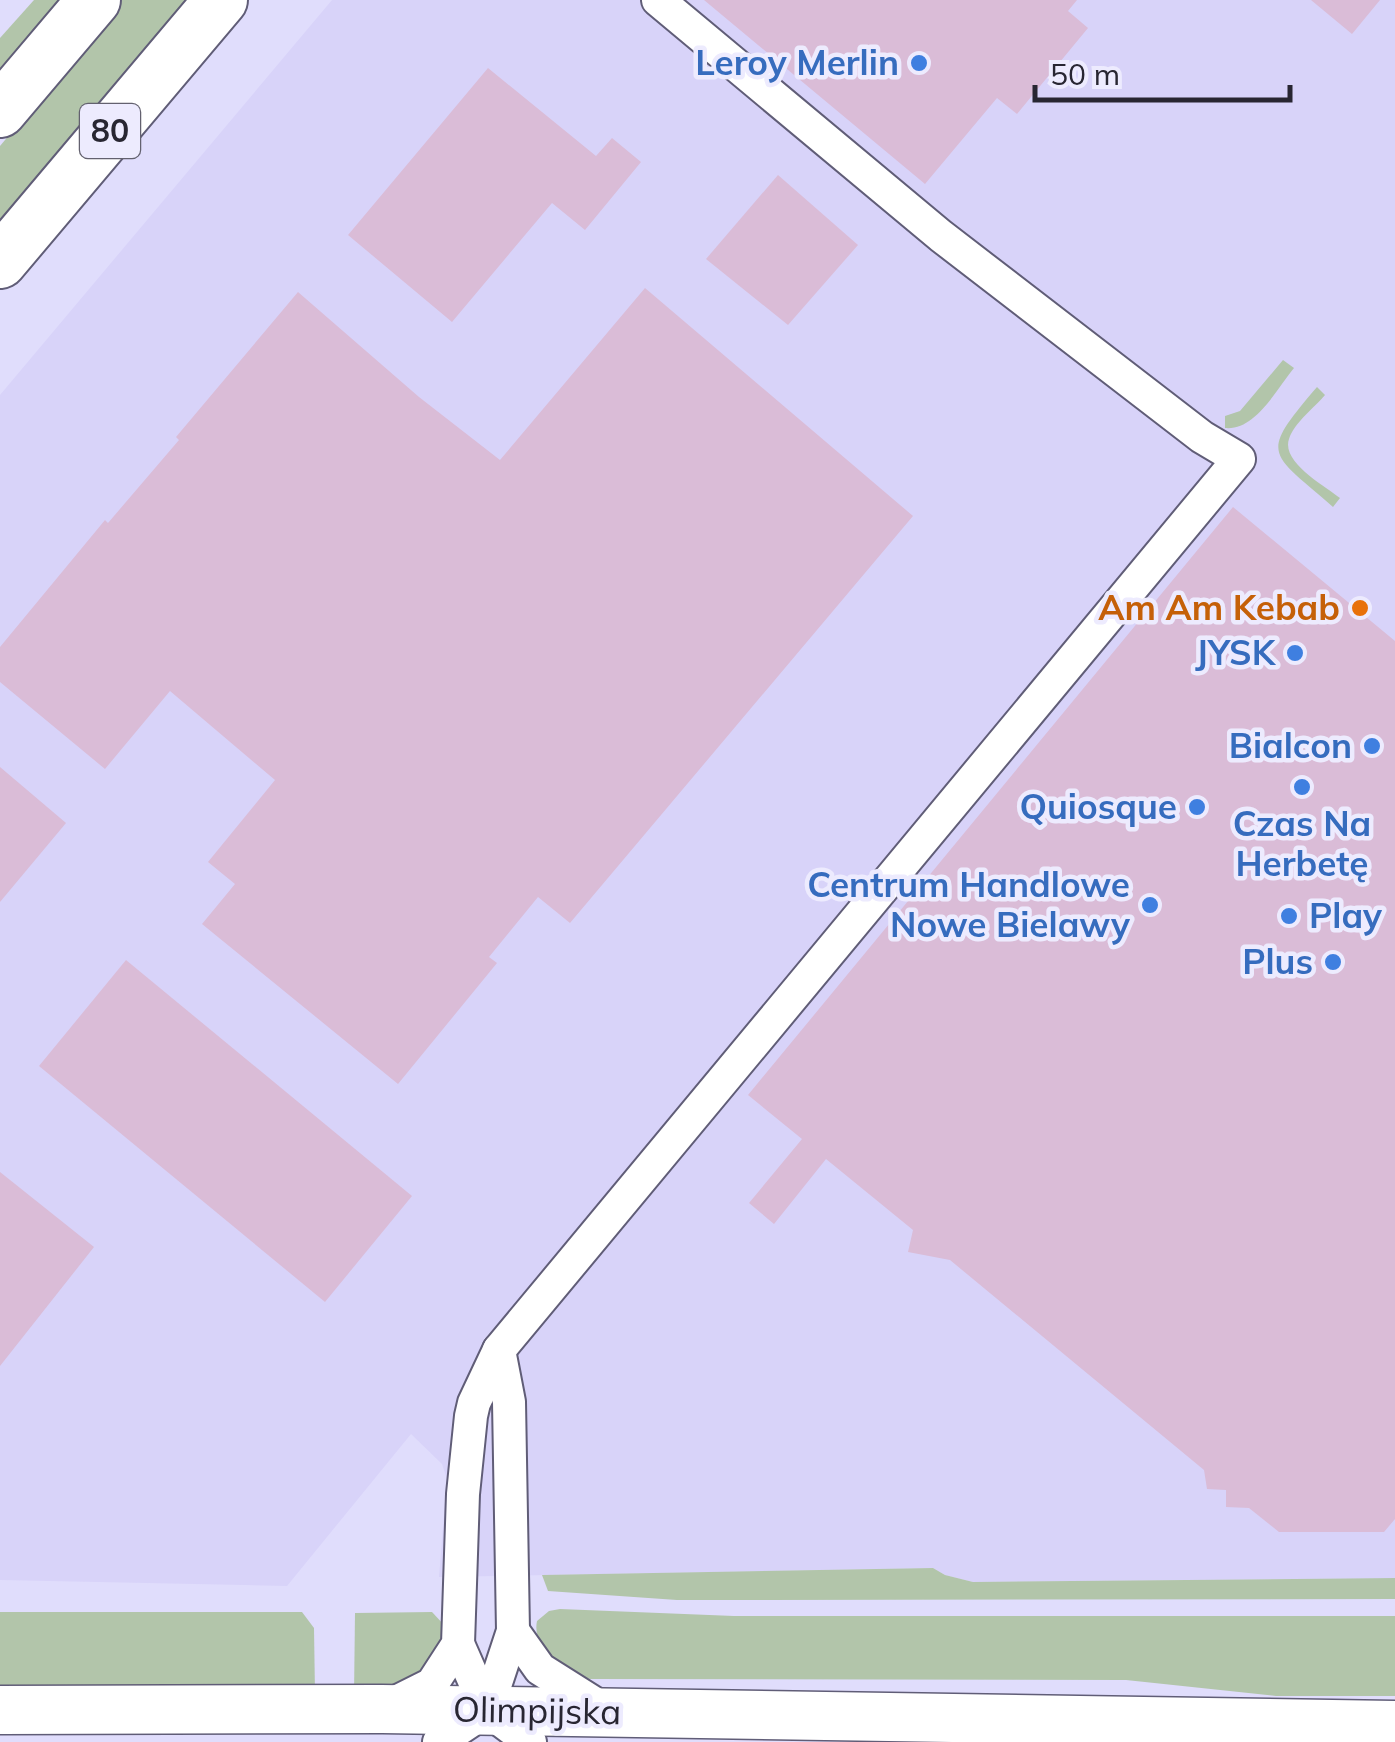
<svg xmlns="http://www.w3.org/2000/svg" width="1395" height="1742" font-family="Mulish,sans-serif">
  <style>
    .built { fill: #d8d3f9 }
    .green { fill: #b2c5aa }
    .building { fill: #dabcd7 }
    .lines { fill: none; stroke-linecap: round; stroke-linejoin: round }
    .street-casing { stroke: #605d77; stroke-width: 36 }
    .secondary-casing { stroke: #605d77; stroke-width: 51 }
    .primary-casing { stroke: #605d77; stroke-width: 56 }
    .street { stroke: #fff; stroke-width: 32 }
    .secondary { stroke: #fff; stroke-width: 48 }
    .primary { stroke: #fff; stroke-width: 52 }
    .shop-dot { fill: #3f7fe0; stroke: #edebfe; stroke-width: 4 }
    .food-dot { fill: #e8710a; stroke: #edebfe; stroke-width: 4 }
    .labels { text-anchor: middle; stroke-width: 9; stroke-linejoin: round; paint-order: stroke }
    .shield { fill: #edebfe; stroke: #63616f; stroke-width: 2.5 }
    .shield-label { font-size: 32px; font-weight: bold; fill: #282632 }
    .shop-label { font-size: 35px; font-weight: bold; fill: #366cbe; stroke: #edebfe; text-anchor: end }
    .food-label { font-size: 35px; font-weight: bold; fill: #c56008; stroke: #edebfe; text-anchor: end }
    .street-label { font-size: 35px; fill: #282632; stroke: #edebfe }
  </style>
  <rect width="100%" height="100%" fill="#e0ddfc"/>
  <path class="built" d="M 332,0 L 1395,0 L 1395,1578 L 973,1582 L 945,1575 L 933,1568 L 439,1577 L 447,1479 L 442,1464 L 411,1434 L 287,1586 L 0,1580 L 0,395 Z"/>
  <g class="green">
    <path d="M 34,0 L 64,0 L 0,76 L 0,38 Z"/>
    <path d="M 122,0 L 194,0 L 0,231 L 0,146 Z"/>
    <path d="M 1283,360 L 1294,368 C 1276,390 1255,431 1225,428 L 1225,416 L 1240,411 Z"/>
    <path d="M 1317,387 L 1325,395 C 1315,407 1294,423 1289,439 C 1281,462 1325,486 1340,498 L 1333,507 C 1269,451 1258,456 1317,387 Z"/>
    <path d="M 933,1568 L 945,1575 L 973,1582 L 1395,1578 L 1395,1599 L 677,1600 L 548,1591 L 542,1575 Z"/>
    <path d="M 560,1609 L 734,1616 L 1395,1616 L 1395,1696 L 1276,1696 L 1126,1680 L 590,1679 C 567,1672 531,1650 537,1621 L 549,1611 Z"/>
    <path d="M 0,1612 L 302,1612 L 314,1628 L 315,1694 L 0,1695 Z"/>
    <path d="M 432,1612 L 445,1626 C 429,1683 410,1690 354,1695 L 355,1613 Z"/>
  </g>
  <g class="building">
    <path d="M 704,0 L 1077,0 L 1068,11 L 1088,28 L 1017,114 L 997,98 L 925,184 Z"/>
    <path d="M 1311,0 L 1380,0 L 1352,34 Z"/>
    <path d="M 488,68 L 596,156 L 612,138 L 641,162 L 585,230 L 552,203 L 452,322 L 348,235 Z"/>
    <path d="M 778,175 L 858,245 L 788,325 L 706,259 Z"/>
    <path d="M 645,288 L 913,516 L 570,923 L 538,897 L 489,957 L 497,963 L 398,1084 L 202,924 L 235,884 L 208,862 L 275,780 L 170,691 L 105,769 L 0,682 L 0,647 L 105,520 L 108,523 L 179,440 L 176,437 L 298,292 L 419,397 L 500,460 Z"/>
    <path d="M 1233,507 L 1395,641 L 1395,1519 L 1384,1532 L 1279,1532 L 1249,1508 L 1226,1507 L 1226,1490 L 1207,1489 L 1204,1470 L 950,1260 L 908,1252 L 913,1230 L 826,1159 L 774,1224 L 749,1203 L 802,1139 L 748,1095 Z"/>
    <path d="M 0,767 L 66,823 L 0,902 Z"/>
    <path d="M 126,960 L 412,1196 L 325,1302 L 39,1066 Z"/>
    <path d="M 0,1172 L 94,1247 L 0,1366 Z"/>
  </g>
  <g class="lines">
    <g class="street-casing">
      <g id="street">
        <path d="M 513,1631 L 540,1669 L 605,1710"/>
        <path d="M 458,1644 L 487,1710 L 530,1742"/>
        <path d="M 390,1705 L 432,1684 L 458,1644 L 463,1494 L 471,1416 L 474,1403 L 499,1350 L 1239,459 L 1202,437 L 941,236 L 658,0"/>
        <path d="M 439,1742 L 487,1710 L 513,1631 L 509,1402 L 499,1350"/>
      </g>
    </g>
    <g class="secondary-casing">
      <path id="secondary" d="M 0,1710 L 382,1709 L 1395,1725"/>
    </g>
    <g class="primary-casing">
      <g id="primary">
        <path d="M 0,111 L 94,0"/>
        <path d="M 0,262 L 221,0"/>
      </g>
    </g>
    <use href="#street" class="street"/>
    <use href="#secondary" class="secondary"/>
    <use href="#primary" class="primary"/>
  </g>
  <g class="shop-dot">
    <circle cx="919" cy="63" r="10"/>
    <circle cx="1295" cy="653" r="10"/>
    <circle cx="1372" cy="746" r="10"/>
    <circle cx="1302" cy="787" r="10"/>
    <circle cx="1197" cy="807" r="10"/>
    <circle cx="1150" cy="905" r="10"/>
    <circle cx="1289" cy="916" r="10"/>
    <circle cx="1333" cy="962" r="10"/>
  </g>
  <circle class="food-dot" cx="1360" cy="608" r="10"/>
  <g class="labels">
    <rect class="shield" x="80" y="104" width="60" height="54" rx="8"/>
    <g class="shield-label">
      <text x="110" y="142">80</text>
    </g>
    <g class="shop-label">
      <text x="899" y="75">Leroy Merlin</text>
      <text x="1275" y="665">JYSK</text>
      <text x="1352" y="758">Bialcon</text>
      <text x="1177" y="819">Quiosque</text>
      <text x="1302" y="836" text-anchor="middle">Czas Na<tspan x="1302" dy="40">Herbetę</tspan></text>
      <text x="1130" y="897">Centrum Handlowe<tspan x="1130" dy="40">Nowe Bielawy</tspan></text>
      <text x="1309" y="928" text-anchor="start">Play</text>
      <text x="1313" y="974">Plus</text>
    </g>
    <g class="food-label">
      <text x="1340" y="620">Am Am Kebab</text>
    </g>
    <g class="street-label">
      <text transform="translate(537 1711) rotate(1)" y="12">Olimpijska</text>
    </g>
  </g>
  <path d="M1035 85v15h255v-15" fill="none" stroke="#282632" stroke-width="5"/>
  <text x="1050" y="85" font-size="30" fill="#282632" stroke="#edebfe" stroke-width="8" paint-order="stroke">50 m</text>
</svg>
